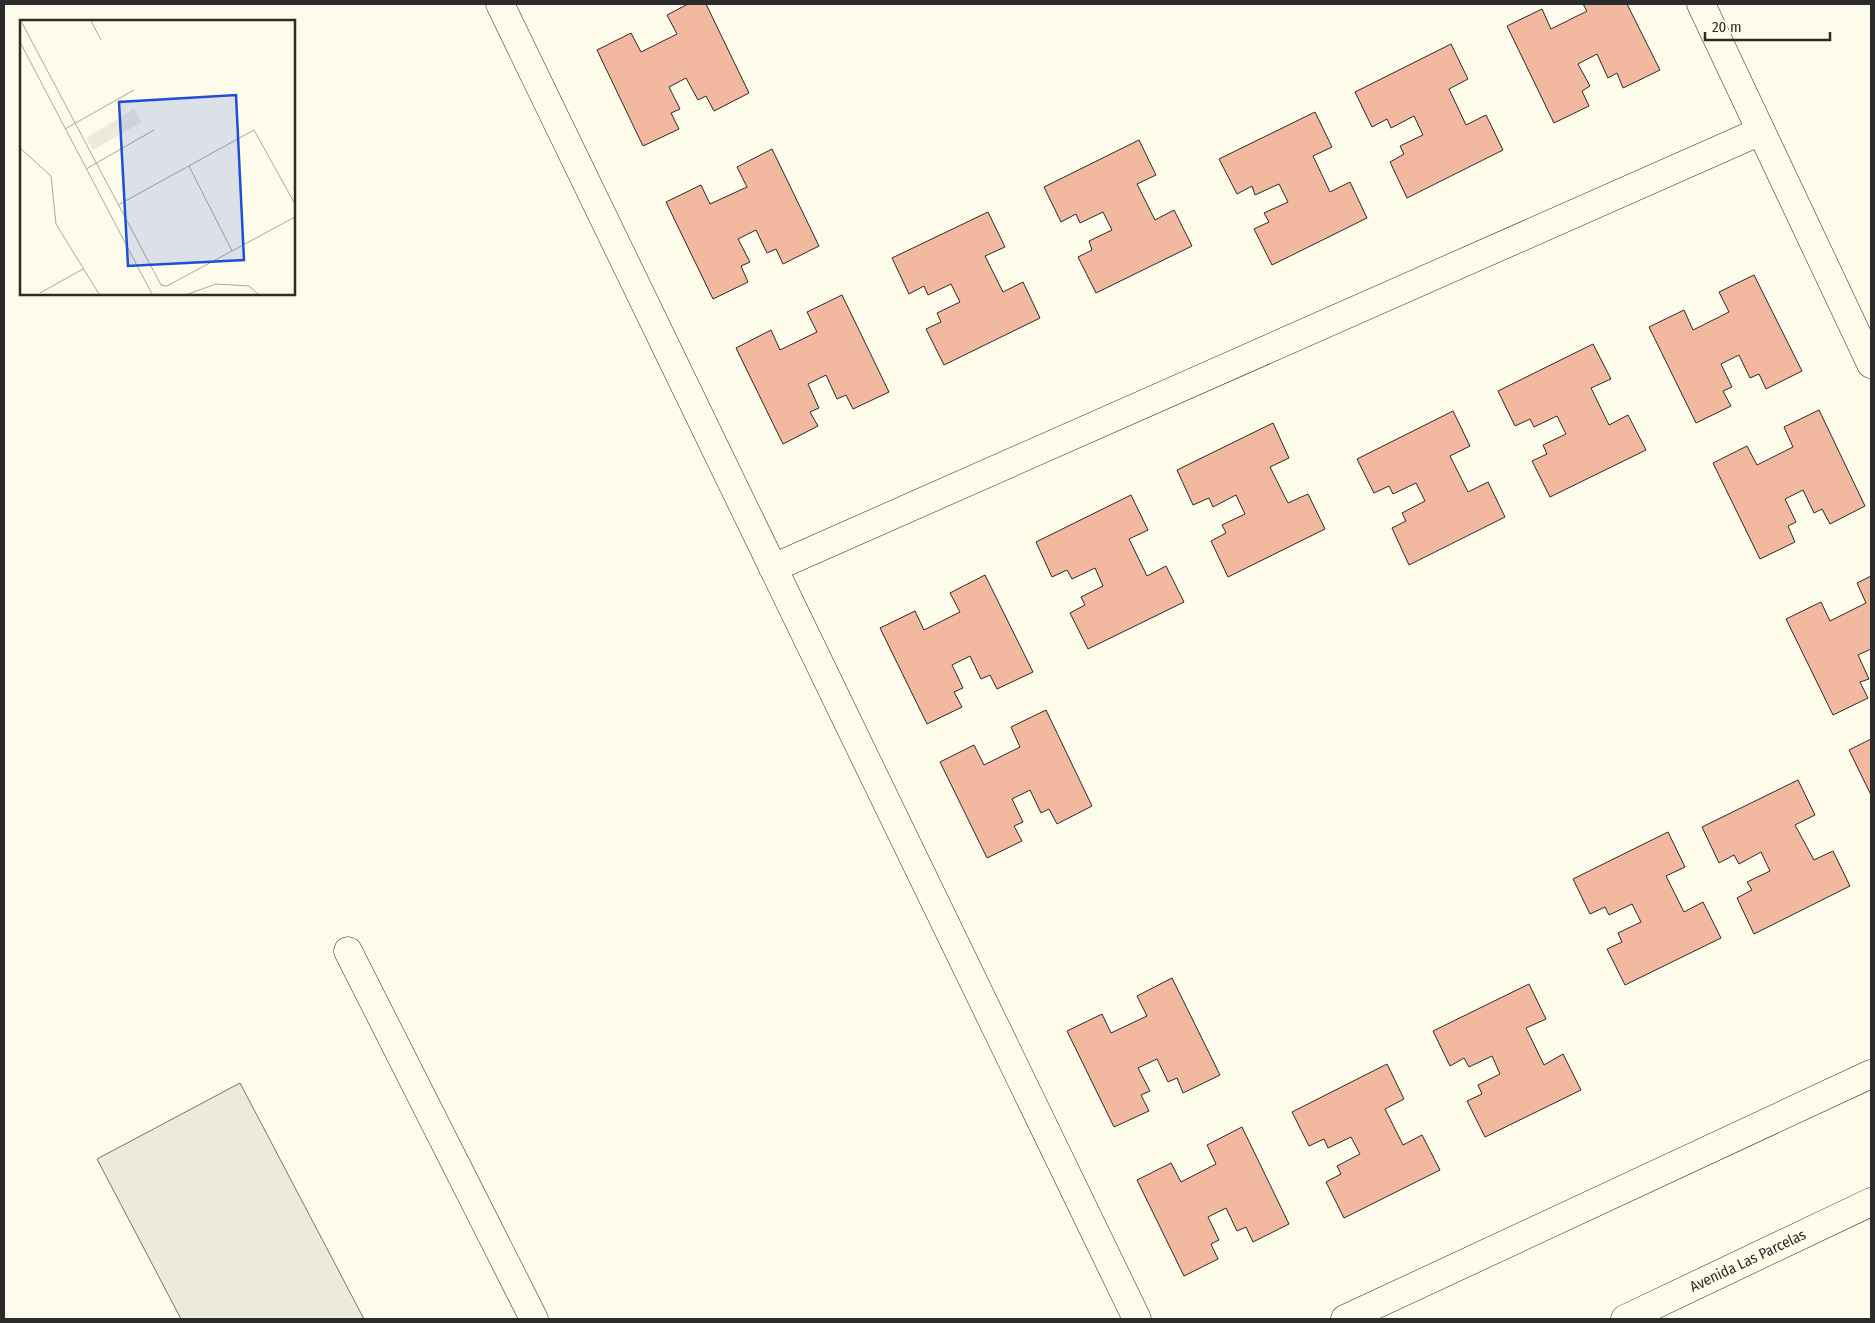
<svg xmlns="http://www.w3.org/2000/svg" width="1875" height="1323" font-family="'Fira Sans Condensed',sans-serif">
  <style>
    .green { fill: #ecebdb; stroke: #74746e }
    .building { fill: #f2b8a0; stroke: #2b2b2b }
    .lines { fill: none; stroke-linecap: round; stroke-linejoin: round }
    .minor-casing { stroke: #2b2b2b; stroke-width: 29 }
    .minor { stroke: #fdfbea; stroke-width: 28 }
    .labels { text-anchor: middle; stroke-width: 4; stroke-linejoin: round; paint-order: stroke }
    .street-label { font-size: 15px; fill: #2b2b2b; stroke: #fdfbea }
    .inset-road { fill: none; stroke: #a9a89e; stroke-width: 1 }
    .view { fill: #1d4ed8; fill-opacity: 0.15; stroke: #1d4ed8; stroke-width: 2.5 }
    .inset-edge { fill: none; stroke: #2b2b2b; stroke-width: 2.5 }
  </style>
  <rect width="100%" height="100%" fill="#fdfbea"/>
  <path class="green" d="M 240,1083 L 364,1319 L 181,1319 L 97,1159 Z"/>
  <g class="building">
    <path d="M 688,4 L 706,4 L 749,93 L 714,111 L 706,96 L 698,100 L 686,78 L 669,87 L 680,109 L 671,113 L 679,129 L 643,146 L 597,50 L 631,33 L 641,52 L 677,34 L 667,15 Z"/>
    <path d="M 1583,4 L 1627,4 L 1660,70 L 1623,88 L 1617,73 L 1608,78 L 1597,54 L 1578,64 L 1590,86 L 1582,91 L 1589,106 L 1554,123 L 1507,26 L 1542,9 L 1551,29 L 1587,11 Z"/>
    <path d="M 1451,44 L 1468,79 L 1449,89 L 1466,125 L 1486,115 L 1503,150 L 1407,198 L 1390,162 L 1404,154 L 1400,146 L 1423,135 L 1414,116 L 1391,128 L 1387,119 L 1372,127 L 1355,92 Z"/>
    <path d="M 1315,112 L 1332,147 L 1313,156 L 1330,192 L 1350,182 L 1367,218 L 1272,265 L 1254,229 L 1269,222 L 1264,213 L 1288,202 L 1279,184 L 1255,195 L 1252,186 L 1237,194 L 1219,159 Z"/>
    <path d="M 1139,140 L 1156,175 L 1137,184 L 1155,220 L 1174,210 L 1192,246 L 1096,293 L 1078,257 L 1092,250 L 1089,241 L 1112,230 L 1103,212 L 1080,223 L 1076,214 L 1061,222 L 1044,187 Z"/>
    <path d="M 772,149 L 819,246 L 783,264 L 776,249 L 767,253 L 756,230 L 738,239 L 750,262 L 741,266 L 748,282 L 713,299 L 666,202 L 701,185 L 710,204 L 747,187 L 737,167 Z"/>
    <path d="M 988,212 L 1005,247 L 985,256 L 1003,292 L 1023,282 L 1040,318 L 944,365 L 926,329 L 941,322 L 937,313 L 960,302 L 951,284 L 928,295 L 924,286 L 909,294 L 892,258 Z"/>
    <path d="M 1754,275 L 1802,371 L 1766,389 L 1759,374 L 1750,378 L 1739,355 L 1721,364 L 1732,387 L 1723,391 L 1731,406 L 1696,423 L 1649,327 L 1684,310 L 1693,330 L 1729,312 L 1719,292 Z"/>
    <path d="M 842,295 L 889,392 L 853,409 L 846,395 L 837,399 L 826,375 L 808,384 L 819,408 L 810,412 L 818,426 L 783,444 L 736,348 L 771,330 L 780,350 L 817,332 L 807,312 Z"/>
    <path d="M 1593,344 L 1611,379 L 1591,388 L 1609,425 L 1628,415 L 1646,450 L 1550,497 L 1532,461 L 1547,454 L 1543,445 L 1566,434 L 1557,416 L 1534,427 L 1530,419 L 1515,426 L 1498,391 Z"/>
    <path d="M 1819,410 L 1865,506 L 1830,524 L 1822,509 L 1814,513 L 1803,490 L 1785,499 L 1796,522 L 1788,526 L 1795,542 L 1760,559 L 1713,463 L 1747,446 L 1757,465 L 1793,447 L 1784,427 Z"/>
    <path d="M 1453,411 L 1470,446 L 1450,456 L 1468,492 L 1488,482 L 1505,517 L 1409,565 L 1392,528 L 1406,521 L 1402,513 L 1425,501 L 1416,483 L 1393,494 L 1389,486 L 1374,493 L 1357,459 Z"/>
    <path d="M 1273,423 L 1289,458 L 1270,467 L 1288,503 L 1308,494 L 1325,529 L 1228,577 L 1211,541 L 1226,533 L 1222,525 L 1245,514 L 1236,495 L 1213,507 L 1209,498 L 1193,505 L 1177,470 Z"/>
    <path d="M 1131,495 L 1148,530 L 1129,539 L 1147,576 L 1166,566 L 1184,602 L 1088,649 L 1070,613 L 1085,605 L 1081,597 L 1103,586 L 1095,568 L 1072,579 L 1067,570 L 1052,577 L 1036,542 Z"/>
    <path d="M 985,575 L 1033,672 L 997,689 L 990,675 L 981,679 L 970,656 L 952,665 L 963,688 L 954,692 L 962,707 L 927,724 L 880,628 L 915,611 L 924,630 L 960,612 L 950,593 Z"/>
    <path d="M 1871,576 L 1871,649 L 1858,655 L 1869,679 L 1860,682 L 1868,698 L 1833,715 L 1786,619 L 1821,602 L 1830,621 L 1866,603 L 1857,583 Z"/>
    <path d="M 1046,710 L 1092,806 L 1057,824 L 1049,809 L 1041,813 L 1030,790 L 1012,799 L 1023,822 L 1014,826 L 1022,841 L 987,858 L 940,762 L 974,745 L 984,765 L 1020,747 L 1011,727 Z"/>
    <path d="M 1871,739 L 1871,795 L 1849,750 Z"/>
    <path d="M 1798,780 L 1815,815 L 1795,825 L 1814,860 L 1833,851 L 1850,886 L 1754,934 L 1737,898 L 1752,890 L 1747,882 L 1770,871 L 1761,852 L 1739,864 L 1734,855 L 1719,863 L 1702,827 Z"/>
    <path d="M 1668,832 L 1685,867 L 1666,876 L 1684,912 L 1703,902 L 1721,938 L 1625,985 L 1607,949 L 1622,942 L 1618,933 L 1641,922 L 1632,904 L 1609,915 L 1605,907 L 1590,914 L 1573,879 Z"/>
    <path d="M 1172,978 L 1220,1075 L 1183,1093 L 1177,1078 L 1168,1082 L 1157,1059 L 1138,1068 L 1150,1091 L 1141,1095 L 1149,1111 L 1114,1127 L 1067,1031 L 1102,1014 L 1111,1033 L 1147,1016 L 1137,996 Z"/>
    <path d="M 1529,984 L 1546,1019 L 1526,1028 L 1544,1065 L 1563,1054 L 1581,1090 L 1485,1137 L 1467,1101 L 1482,1094 L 1478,1085 L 1500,1074 L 1492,1056 L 1469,1067 L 1464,1058 L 1450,1066 L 1433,1031 Z"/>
    <path d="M 1387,1064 L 1404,1099 L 1385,1109 L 1403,1145 L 1422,1135 L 1440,1170 L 1344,1218 L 1326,1182 L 1341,1174 L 1337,1166 L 1360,1154 L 1351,1137 L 1328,1148 L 1324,1139 L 1309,1146 L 1292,1112 Z"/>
    <path d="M 1242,1127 L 1289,1224 L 1253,1242 L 1246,1227 L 1237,1231 L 1226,1208 L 1208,1217 L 1219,1240 L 1211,1244 L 1218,1259 L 1184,1276 L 1137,1180 L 1171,1163 L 1181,1182 L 1216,1164 L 1207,1145 Z"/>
  </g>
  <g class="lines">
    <g class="minor-casing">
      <g id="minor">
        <path d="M 500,4 L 1137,1319"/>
        <path d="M 1701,4 L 1871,364"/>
        <path d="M 773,568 L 1761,131"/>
        <path d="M 348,951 L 534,1319"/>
        <path d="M 1345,1319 L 1871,1074"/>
        <path id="s1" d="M 1625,1319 L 1871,1202"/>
      </g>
    </g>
    <use href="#minor" class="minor"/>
  </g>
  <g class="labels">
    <g class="street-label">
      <text dy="5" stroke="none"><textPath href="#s1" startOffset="136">Avenida Las Parcelas</textPath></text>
    </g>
  </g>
  <g transform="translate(20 20)">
    <rect width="275" height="275" fill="#fdfbea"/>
    <path d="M 114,89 L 122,102 L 73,130 L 66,118 Z" fill="#ecebdb"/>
    <path class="inset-road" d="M 1,1 L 141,265 L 147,266 L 275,197M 71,1 L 81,20M 0,22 L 132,274M 45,109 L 114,70M 0,128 L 31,156 L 36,204 L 79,274M 169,146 L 212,231M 66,149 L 134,110M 98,185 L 234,110 L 275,184M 20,273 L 63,249M 168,274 L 196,264 L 229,266 L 238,274"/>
    <path class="view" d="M 216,75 L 224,240 L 108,246 L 99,82 Z"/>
    <rect width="275" height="275" class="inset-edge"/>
  </g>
  <rect width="1875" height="1323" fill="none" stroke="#2b2b2b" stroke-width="10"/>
  <path d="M1705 32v8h125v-8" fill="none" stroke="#2b2b2b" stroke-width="2.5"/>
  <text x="1712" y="32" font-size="15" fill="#2b2b2b" stroke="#fdfbea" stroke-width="4" paint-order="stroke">20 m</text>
</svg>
